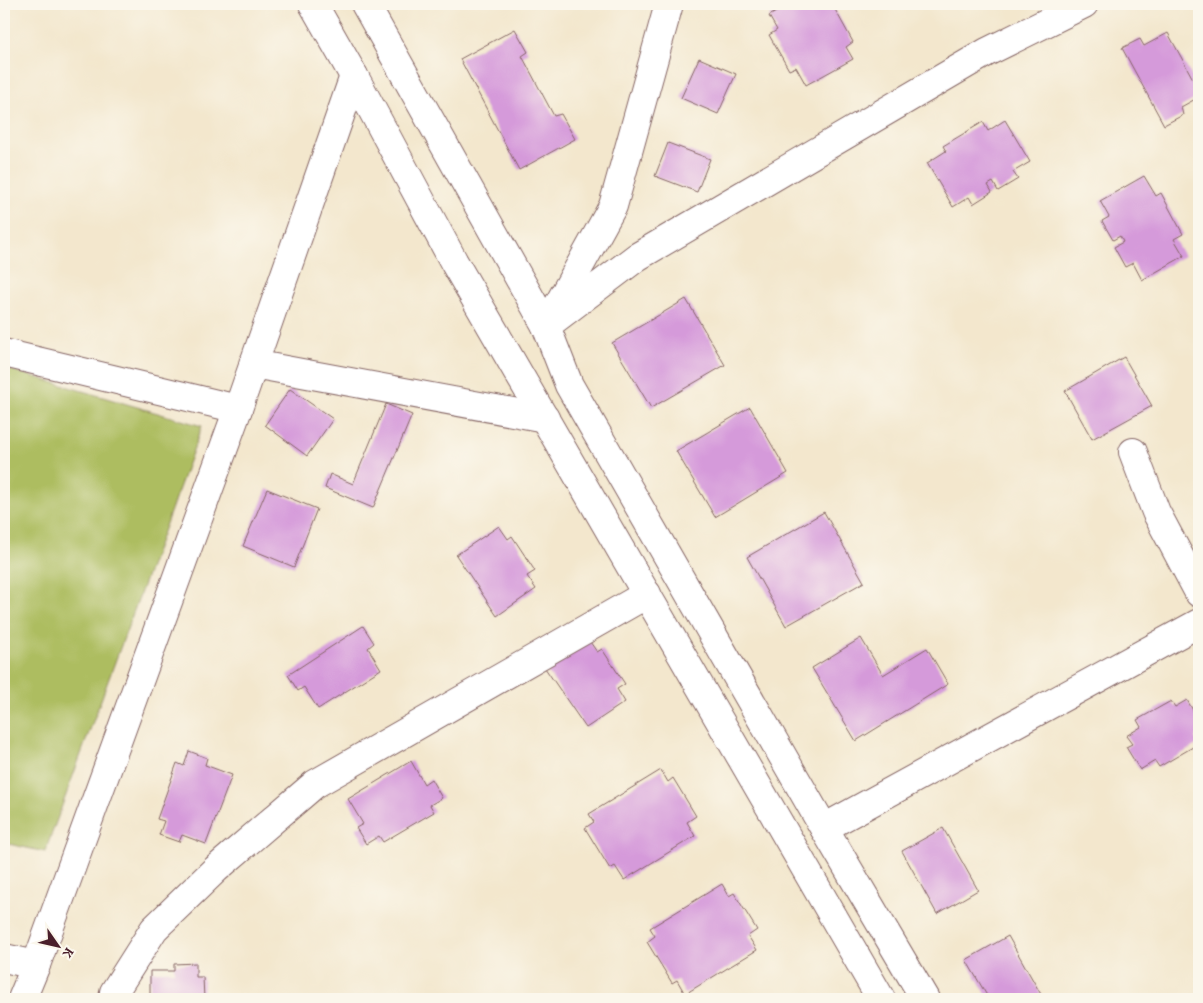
<svg xmlns="http://www.w3.org/2000/svg" width="1203" height="1003" font-family="'Gentium Book Plus',serif">
  <style>
    .green { fill: #adbd60; stroke: #7c6e46 }
    .building { fill: #d59ada }
    .lines { fill: none; stroke-linecap: round; stroke-linejoin: round }
    .minor-casing { stroke: #856564; stroke-width: 30 }
    .major-casing { stroke: #856564; stroke-width: 30 }
    .minor { stroke: #fff; stroke-width: 28 }
    .major { stroke: #fff; stroke-width: 28 }
  </style>
  <rect width="100%" height="100%" fill="#fbf7ec"/>
  <filter id="ink" filterUnits="userSpaceOnUse"><feTurbulence type="fractalNoise" baseFrequency=".02" numOctaves="2"/><feDisplacementMap in="SourceGraphic" scale="10" xChannelSelector="R" yChannelSelector="G"/><feConvolveMatrix kernelMatrix="1 2 1 2 8 2 1 2 1" color-interpolation-filters="sRGB"/></filter>
  <filter id="wash" filterUnits="userSpaceOnUse"><feTurbulence type="fractalNoise" baseFrequency=".0096" numOctaves="4" result="noise"/><feDisplacementMap in="SourceGraphic" scale="20" xChannelSelector="R" yChannelSelector="G"/><feGaussianBlur stdDeviation="1.12" result="paint"/><feColorMatrix in="noise" values="0 0 0 0 0 0 0 0 0 0 0 0 0 0 0 0 0 1.4 0 .05"/><feComposite in="paint" operator="in"/></filter>
  <g filter="url(#wash)">
    <rect width="100%" height="100%" fill="#f3e7cd"/>
    <path class="green" d="M 4,368 L 202,426 L 45,852 L 4,843 Z"/>
    <g id="blocks">
      <g class="building">
        <path d="M 790,4 L 822,4 L 824,7 L 832,4 L 853,42 L 846,47 L 853,59 L 806,85 L 796,67 L 789,70 L 769,35 L 777,30 L 769,16 Z"/>
        <path d="M 515,29 L 528,52 L 522,56 L 554,116 L 561,114 L 575,139 L 519,170 L 460,59 Z"/>
        <path d="M 1168,33 L 1199,90 L 1199,97 L 1181,107 L 1183,115 L 1164,125 L 1122,48 L 1140,39 L 1144,46 Z"/>
        <path d="M 699,58 L 736,74 L 718,114 L 681,98 Z"/>
        <path d="M 1005,120 L 1030,162 L 1013,172 L 1018,179 L 998,191 L 993,182 L 988,185 L 992,192 L 973,204 L 969,197 L 953,207 L 927,163 L 946,151 L 943,146 L 983,122 L 988,131 Z"/>
        <path d="M 668,143 L 710,159 L 697,192 L 655,176 Z"/>
        <path d="M 1144,176 L 1156,196 L 1161,193 L 1183,234 L 1174,239 L 1184,256 L 1142,280 L 1133,263 L 1125,267 L 1114,247 L 1123,242 L 1120,236 L 1113,240 L 1102,221 L 1109,217 L 1100,201 Z"/>
        <path d="M 686,299 L 725,365 L 651,408 L 612,343 Z"/>
        <path d="M 1124,357 L 1152,406 L 1092,439 L 1065,391 Z"/>
        <path d="M 290,389 L 333,419 L 307,456 L 265,425 Z"/>
        <path d="M 386,404 L 412,415 L 373,508 L 325,488 L 330,474 L 353,484 Z"/>
        <path d="M 750,407 L 788,473 L 715,517 L 676,451 Z"/>
        <path d="M 267,489 L 317,509 L 294,567 L 243,546 Z"/>
        <path d="M 824,512 L 864,582 L 786,626 L 747,557 Z"/>
        <path d="M 499,526 L 508,539 L 512,536 L 535,571 L 527,576 L 536,589 L 497,616 L 456,555 Z"/>
        <path d="M 363,626 L 374,643 L 368,648 L 381,669 L 318,709 L 304,687 L 298,691 L 288,675 Z"/>
        <path d="M 861,638 L 883,675 L 927,648 L 948,684 L 856,741 L 812,668 Z"/>
        <path d="M 588,639 L 597,652 L 602,649 L 625,684 L 617,689 L 625,702 L 586,728 L 545,668 Z"/>
        <path d="M 1187,700 L 1194,712 L 1199,709 L 1199,734 L 1195,737 L 1198,744 L 1159,767 L 1155,761 L 1140,770 L 1126,747 L 1132,744 L 1126,736 L 1141,727 L 1137,720 L 1171,701 L 1175,707 Z"/>
        <path d="M 189,751 L 207,758 L 205,765 L 232,775 L 206,844 L 182,835 L 179,842 L 159,835 L 164,821 L 157,819 L 177,763 L 184,766 Z"/>
        <path d="M 411,761 L 424,784 L 431,779 L 442,798 L 430,805 L 434,812 L 383,842 L 379,836 L 366,844 L 356,828 L 363,824 L 348,799 Z"/>
        <path d="M 661,770 L 668,782 L 673,778 L 696,816 L 687,822 L 695,836 L 624,880 L 615,866 L 610,869 L 585,828 L 594,822 L 589,814 Z"/>
        <path d="M 943,828 L 978,890 L 937,914 L 902,851 Z"/>
        <path d="M 722,884 L 729,896 L 734,893 L 757,930 L 748,936 L 757,950 L 685,994 L 677,980 L 672,983 L 647,942 L 655,936 L 650,928 Z"/>
        <path d="M 1008,936 L 1043,998 L 1041,999 L 989,999 L 966,960 Z"/>
        <path d="M 196,963 L 196,977 L 203,977 L 204,999 L 150,999 L 150,971 L 174,971 L 174,964 Z"/>
      </g>
    </g>
  </g>
  <g filter="url(#ink)">
    <use href="#blocks" fill-opacity="0" stroke="#856564" stroke-width="1"/>
    <g class="lines">
      <g class="minor-casing">
        <g id="minor">
          <path d="M 552,316 L 613,206 L 669,4"/>
          <path d="M 546,326 L 637,257 L 987,52 L 1084,4"/>
          <path d="M 4,353 L 238,409"/>
          <path d="M 253,364 L 545,418"/>
          <path d="M 1133,452 L 1156,512 L 1199,593"/>
          <path d="M 824,828 L 1199,623"/>
          <path d="M 4,958 L 36,965"/>
          <path d="M 22,999 L 36,965 L 238,409 L 354,76"/>
          <path d="M 113,999 L 114,992 L 154,929 L 216,869 L 315,784 L 647,594"/>
        </g>
      </g>
      <g class="major-casing">
        <g id="major">
          <path d="M 313,4 L 354,76 L 454,262 L 881,999"/>
          <path d="M 365,4 L 546,326 L 569,385 L 824,828 L 925,999"/>
        </g>
      </g>
      <use href="#minor" class="minor"/>
      <use href="#major" class="major"/>
    </g>
  </g>
  <rect width="1203" height="1003" fill="none" stroke="#fbf7ec" stroke-width="20"/>
  <g transform="translate(58 946) rotate(124)" stroke="#fbf7ec" stroke-width="4" paint-order="stroke">
  <path d="M0-4L9 19L0 12L-9 19Z" fill="#4a1f2b"/>
  <text y="-8" font-size="14" font-weight="bold" text-anchor="middle" fill="#4a1f2b">K</text>
  </g>
</svg>
